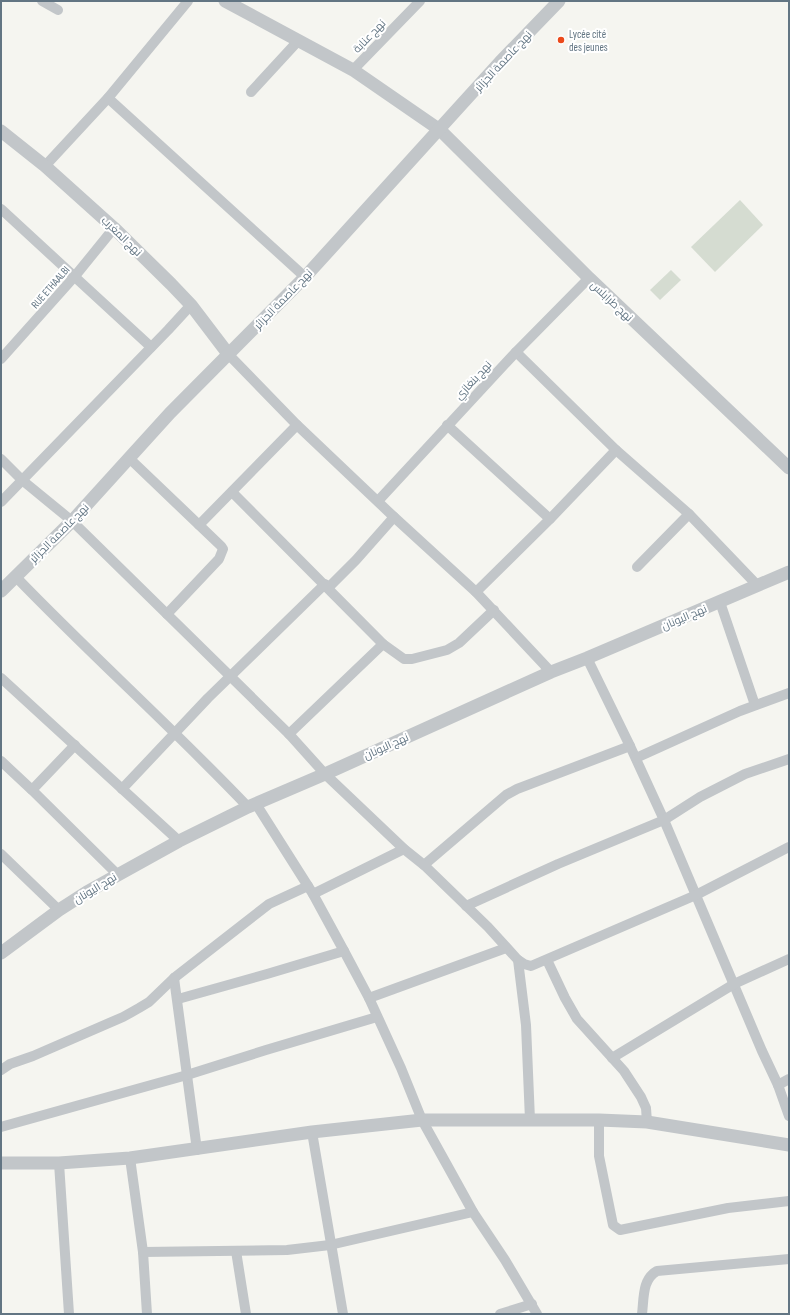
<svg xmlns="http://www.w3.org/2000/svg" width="790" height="1315" font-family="'Sofia Sans Condensed',Cairo,sans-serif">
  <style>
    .green { fill: #d5dcd1 }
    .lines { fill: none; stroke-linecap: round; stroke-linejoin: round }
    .minor { stroke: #c2c6c9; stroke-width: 10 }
    .tertiary { stroke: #c2c6c9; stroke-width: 13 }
    .poi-dot { fill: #eb491a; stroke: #fff; stroke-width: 1.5 }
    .labels { text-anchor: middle; stroke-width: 4; stroke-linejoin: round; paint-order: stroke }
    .poi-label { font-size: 11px; fill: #627583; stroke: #fff; text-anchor: start }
    .street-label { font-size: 11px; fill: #627583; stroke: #fff }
  </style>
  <rect width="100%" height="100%" fill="#f5f5f0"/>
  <g class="green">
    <path d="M 740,200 L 763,225 L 715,272 L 691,247 Z"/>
    <path d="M 671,270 L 681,280 L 660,300 L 650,290 Z"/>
  </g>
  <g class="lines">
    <g class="minor">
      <path d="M 42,1 L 58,10"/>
      <path d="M 353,70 L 420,1"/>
      <path d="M 251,92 L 298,41"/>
      <path d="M 108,98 L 305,277"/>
      <path d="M 45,166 L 108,98 L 188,1"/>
      <path d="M 1,209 L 151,347"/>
      <path d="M 516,352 L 616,450 L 689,514 L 758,586"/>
      <path d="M 229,355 L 297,425 L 394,517 L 476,592 L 551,672"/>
      <path d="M 1,359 L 75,276 L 114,228"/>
      <path d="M 447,425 L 550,519"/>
      <path d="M 129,458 L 221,546 L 223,549 L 219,559 L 167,614"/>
      <path d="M 1,459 L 22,480 L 72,521 L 289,734 L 325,774 L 404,849 L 424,865 L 506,795 L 517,789 L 630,746"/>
      <path d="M 232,492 L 383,644 L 404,659 L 412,659 L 447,650 L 459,643 L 494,610"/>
      <path d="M 378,501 L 516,352 L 589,278"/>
      <path d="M 1,502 L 168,330 L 191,305"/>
      <path d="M 199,525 L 297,425"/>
      <path d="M 637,567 L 689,514"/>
      <path d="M 15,576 C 91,655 173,728 248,807"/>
      <path d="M 328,588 L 356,560 L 394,517"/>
      <path d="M 476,592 L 550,519 L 616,450"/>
      <path d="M 720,602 L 755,705"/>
      <path d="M 587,658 L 630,746 L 664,820 L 762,1051 L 778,1085 L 789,1116"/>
      <path d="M 1,678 L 179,841"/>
      <path d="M 289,734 L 383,644"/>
      <path d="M 636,758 L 740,711 L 789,693"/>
      <path d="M 1,761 L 32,790 L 117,874"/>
      <path d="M 122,789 L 208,698 L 325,584"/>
      <path d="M 32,790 L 75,745"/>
      <path d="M 256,804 L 313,894 L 344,951 L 369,998 L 401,1068 L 422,1120 L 447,1165 L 473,1212 L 505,1260 L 537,1314"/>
      <path d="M 1,854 L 59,910"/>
      <path d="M 424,865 L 488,927 L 518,960 L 524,964 L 531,966 L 696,895 L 789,847"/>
      <path d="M 313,894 L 404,849"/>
      <path d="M 466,906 L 558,864 L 664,820 L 700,797 L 745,774 L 789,759"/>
      <path d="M 518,960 L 526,1025 L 530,1120"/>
      <path d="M 547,960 L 565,998 L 577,1019 L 624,1071 L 641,1097 L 646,1108 L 647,1122"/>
      <path d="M 174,978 L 197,1150"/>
      <path d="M 369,998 L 506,948"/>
      <path d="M 178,999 L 267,974 L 344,951"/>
      <path d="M 612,1058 L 734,984 L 789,959"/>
      <path d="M 1,1070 L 10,1064 L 33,1056 L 123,1017 L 139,1008 L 149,1002 L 174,978 L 269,904 L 308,886"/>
      <path d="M 778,1085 L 789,1079"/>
      <path d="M 599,1120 L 599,1156 L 613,1225 L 620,1230 L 728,1208 L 789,1201"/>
      <path d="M 1,1127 L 187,1075 L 266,1050 L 377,1017"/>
      <path d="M 312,1132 L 343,1314"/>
      <path d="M 130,1158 L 143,1252 L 147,1314"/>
      <path d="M 59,1163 L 69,1314"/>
      <path d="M 236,1251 L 246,1314"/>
      <path d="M 143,1252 L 287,1250 L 330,1245 L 473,1212"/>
      <path d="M 500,1314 L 532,1304"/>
      <path d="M 642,1314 C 644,1299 642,1279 657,1271 L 789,1259"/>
    </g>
    <g class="tertiary">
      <path d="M 225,1 L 353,70 L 440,130 L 589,278 L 789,468"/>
      <path d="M 1,131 L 45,166 L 114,228 L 171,284 L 191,305 L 229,355"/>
      <path d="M 1,591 L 72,521 L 170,413 L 305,277 L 500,62 L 559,1"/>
      <path d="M 1,953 L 59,910 L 87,892 L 179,841 L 248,807 L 325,774 L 551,672 L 587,658 L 789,572"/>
      <path d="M 1,1163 L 59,1163 L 130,1158 L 312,1132 L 422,1120 L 599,1120 L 647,1122 L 789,1145"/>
    </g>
  </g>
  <circle class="poi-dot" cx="561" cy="40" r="4"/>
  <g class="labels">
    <g class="poi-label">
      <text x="569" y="38">Lycée cité<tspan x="569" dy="13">des jeunes</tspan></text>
    </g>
    <g class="street-label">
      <text transform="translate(369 36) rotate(-46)" y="4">نهج عنابة</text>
      <text transform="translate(503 61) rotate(-47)" y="4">نهج عاصمة الجزائر</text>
      <text transform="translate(122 236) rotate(44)" y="4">نهج المغرب</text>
      <text transform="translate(50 287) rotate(-49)" y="4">RUE ETHAALBI</text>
      <text transform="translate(283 299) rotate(-46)" y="4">نهج عاصمة الجزائر</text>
      <text transform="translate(612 301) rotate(43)" y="4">نهج طرابلس</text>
      <text transform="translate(473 380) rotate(-47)" y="4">نهج بنغازي</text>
      <text transform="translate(59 533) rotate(-45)" y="4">نهج عاصمة الجزائر</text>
      <text transform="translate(684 617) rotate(-23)" y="4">نهج اليونان</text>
      <text transform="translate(386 746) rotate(-24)" y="4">نهج اليونان</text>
      <text transform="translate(95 888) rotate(-31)" y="4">نهج اليونان</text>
    </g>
  </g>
  <rect width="790" height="1315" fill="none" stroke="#627583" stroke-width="4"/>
</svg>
